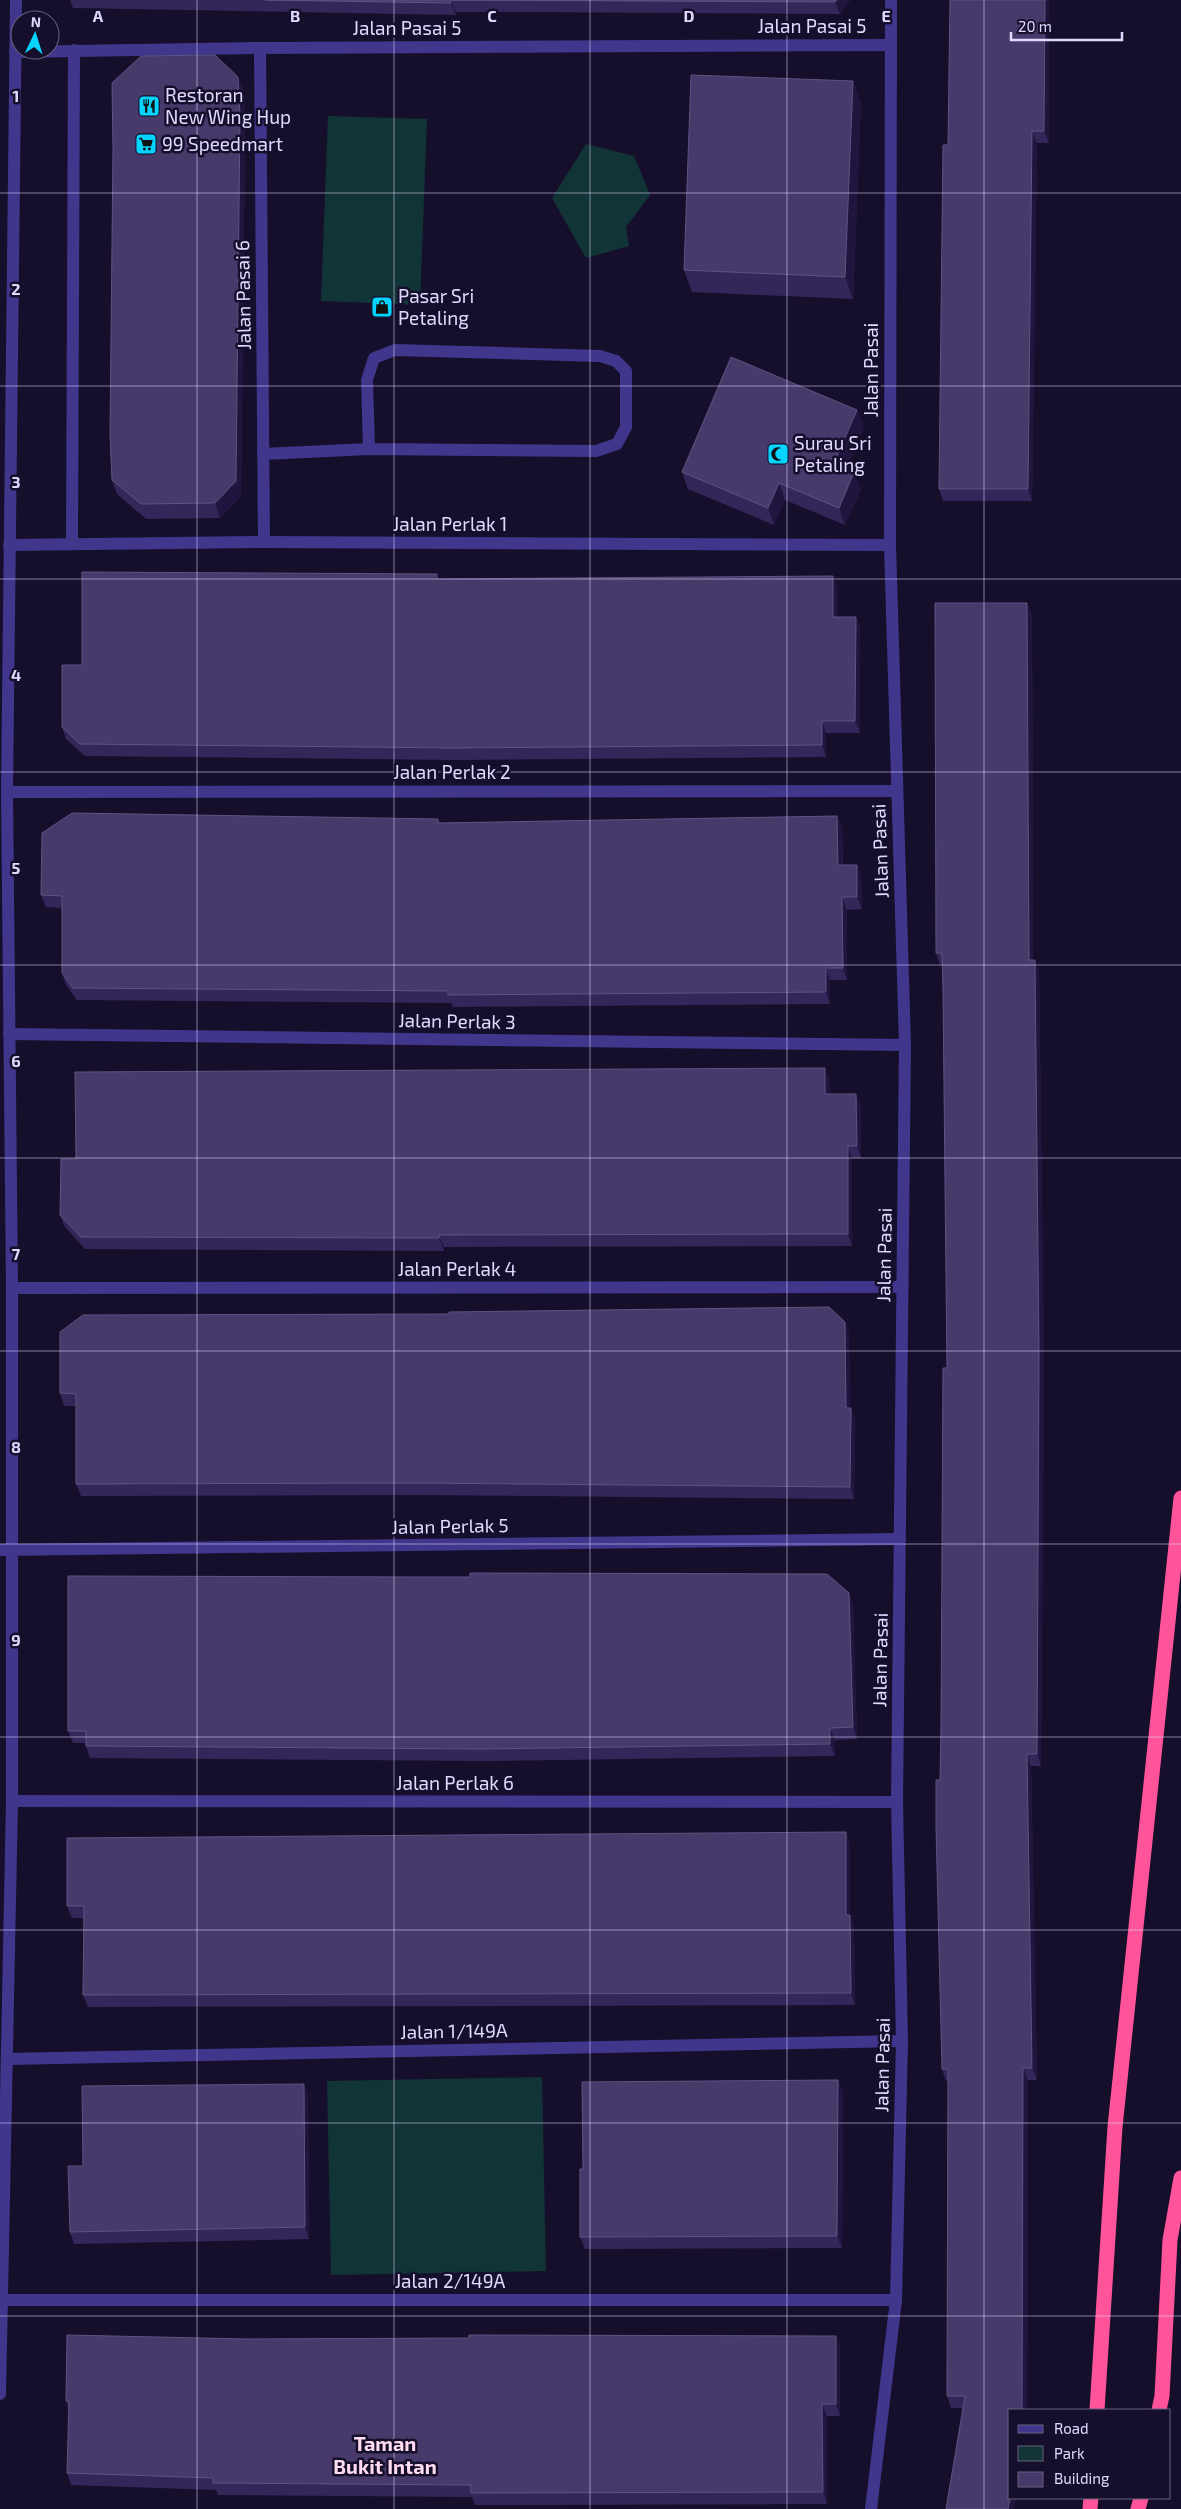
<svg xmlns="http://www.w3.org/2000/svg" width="1181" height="2509" font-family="'Exo 2',sans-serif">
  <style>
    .green { fill: #113436 }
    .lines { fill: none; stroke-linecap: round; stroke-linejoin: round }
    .service { stroke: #40378d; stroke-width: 12 }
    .minor { stroke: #40378d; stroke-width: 12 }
    .motorway { stroke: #ff549a; stroke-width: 15 }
    .wall { fill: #352659 }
    .shaded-wall { fill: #21153f }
    .building { fill: #473a6b; stroke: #5f5382 }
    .grid { fill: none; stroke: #e0d9ff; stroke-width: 1; stroke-opacity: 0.55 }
    .labels { text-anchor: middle; stroke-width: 5; stroke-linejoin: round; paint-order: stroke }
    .street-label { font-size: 19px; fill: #e0d9ff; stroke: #160f2b }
    .poi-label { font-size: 19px; fill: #e0d9ff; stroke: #160f2b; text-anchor: start }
    .neighbourhood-label { font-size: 20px; font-weight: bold; fill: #ffdbef; stroke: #160f2b }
    .grid-label { font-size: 16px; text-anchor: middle; font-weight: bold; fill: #e0d9ff; stroke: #160f2b; stroke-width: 5; stroke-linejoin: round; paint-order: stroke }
  </style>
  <rect width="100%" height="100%" fill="#160f2b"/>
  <g class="green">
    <path d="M 328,116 L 427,119 L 420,305 L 321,301 Z"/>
    <path d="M 586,144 L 634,156 L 650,195 L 626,227 L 629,246 L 586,258 L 552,198 Z"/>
    <path d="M 542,2077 L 546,2271 L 331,2275 L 327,2081 Z"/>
  </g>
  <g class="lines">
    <g class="service">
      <path d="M 263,454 L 369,449 L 596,451 L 617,444 L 626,427 L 626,371 L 616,361 L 600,356 L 395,350 L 374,358 L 367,380 L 369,449"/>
      <path d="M 72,544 L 74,50"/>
    </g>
    <g class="minor">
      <path d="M 260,48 L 264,542"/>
      <path d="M 15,52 L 260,48 L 890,45"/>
      <path d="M 9,545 L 264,542 L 890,545"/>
      <path d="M 7,792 L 897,791"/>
      <path d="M 9,1034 L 905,1045"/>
      <path d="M 12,1288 L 902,1287"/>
      <path d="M 0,1550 L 900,1539"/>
      <path d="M 12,1801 L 897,1802"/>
      <path d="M 7,2059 L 902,2041"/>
      <path d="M 3,2300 L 896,2300"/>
      <path d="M 0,2394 L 12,1801 L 12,1288 L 7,792 L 16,0"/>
      <path d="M 871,2509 L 896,2300 L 902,2041 L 897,1802 L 905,1045 L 890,545 L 891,0"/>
    </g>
    <g class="motorway">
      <path d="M 1097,2410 L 1115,2127 L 1181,1498"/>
      <path d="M 1159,2410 L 1162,2396 L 1170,2240 L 1181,2178"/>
      <path d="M 1090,2509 L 1091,2498"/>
      <path d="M 1138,2509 L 1141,2498"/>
    </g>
  </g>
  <g class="wall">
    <path d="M 70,0 L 850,0 L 840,14 L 522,12 L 456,12 L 456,15 L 73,8 Z"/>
    <path d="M 1049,0 L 1049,143 L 1037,143 L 1032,501 L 943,501 L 939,489 Z"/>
    <path d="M 853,81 L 861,103 L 853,299 L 692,292 L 684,270 Z"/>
    <path d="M 244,91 L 245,129 L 241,496 L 220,518 L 146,519 L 117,494 L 112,480 L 113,148 Z"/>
    <path d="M 857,410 L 864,427 L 846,468 L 861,489 L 845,525 L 785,500 L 774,525 L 688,489 L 682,472 Z"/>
    <path d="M 833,576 L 837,588 L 837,617 L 856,617 L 860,629 L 860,733 L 826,733 L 826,757 L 456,760 L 85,756 L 66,739 L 62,727 L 82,665 L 439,579 Z"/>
    <path d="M 1027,603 L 1032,615 L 1033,960 L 1035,960 L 1039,972 L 1044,1365 L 1041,1766 L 1031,1766 L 1037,2080 L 1028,2080 L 1027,2410 L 1010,2410 L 951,2408 L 947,2396 L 948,2081 L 946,2081 L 942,2069 L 940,1780 L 947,1368 L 943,990 L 942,965 L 940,965 L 936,953 Z"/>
    <path d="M 837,816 L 842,828 L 843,865 L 861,877 L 862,909 L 847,910 L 847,980 L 830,980 L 830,1004 L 453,1007 L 451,1003 L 77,1000 L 66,985 L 62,973 L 62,908 L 46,907 L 41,895 L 438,819 L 440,823 Z"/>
    <path d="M 830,1080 L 830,1094 L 861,1106 L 861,1158 L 852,1158 L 852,1246 L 444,1247 L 444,1251 L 85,1249 L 65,1227 L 60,1215 L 76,1159 Z"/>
    <path d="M 845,1322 L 849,1334 L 850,1408 L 855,1420 L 854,1499 L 419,1495 L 81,1496 L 76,1484 L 76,1406 L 64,1406 L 60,1393 Z"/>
    <path d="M 853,1605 L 857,1739 L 835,1740 L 835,1756 L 484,1761 L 90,1758 L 86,1746 L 86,1743 L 73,1743 L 68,1731 Z"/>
    <path d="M 846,1832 L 850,1844 L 850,1916 L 854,1927 L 855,2005 L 88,2007 L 83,1995 L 84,1918 L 72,1918 L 67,1906 Z"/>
    <path d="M 838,2080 L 843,2092 L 842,2248 L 585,2249 L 580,2237 L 583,2169 Z"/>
    <path d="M 308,2096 L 309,2239 L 74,2244 L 70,2232 Z"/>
    <path d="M 836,2336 L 840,2348 L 840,2416 L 827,2416 L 827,2504 L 475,2505 L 472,2497 L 218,2495 L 216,2490 L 71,2485 L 67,2473 L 69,2409 L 66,2401 L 247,2339 Z"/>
  </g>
  <g class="shaded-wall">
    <path d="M 451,0 L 456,12 L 456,15 L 451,3 Z"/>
    <path d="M 837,0 L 850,0 L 840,14 L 835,2 Z"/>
    <path d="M 1045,0 L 1049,0 L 1049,143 L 1044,131 Z"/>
    <path d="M 238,77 L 244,91 L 245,129 L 241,496 L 220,518 L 215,503 Z"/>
    <path d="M 853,81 L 861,103 L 853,299 L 845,277 Z"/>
    <path d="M 1032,131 L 1037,143 L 1032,501 L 1028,489 Z"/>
    <path d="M 857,410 L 864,427 L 841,481 L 834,463 Z"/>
    <path d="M 854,472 L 861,489 L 845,525 L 839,508 Z"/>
    <path d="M 779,483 L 785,500 L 774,525 L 768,508 Z"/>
    <path d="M 833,576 L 837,588 L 838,629 L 833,617 Z"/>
    <path d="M 1027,603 L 1032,615 L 1033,972 L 1029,960 Z"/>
    <path d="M 856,617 L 860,629 L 860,733 L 855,721 Z"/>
    <path d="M 822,721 L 826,733 L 826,757 L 822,745 Z"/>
    <path d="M 837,816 L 842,828 L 843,877 L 838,865 Z"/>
    <path d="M 857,865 L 861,877 L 862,909 L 857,897 Z"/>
    <path d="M 842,897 L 847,910 L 847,980 L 843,968 Z"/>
    <path d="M 1035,960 L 1039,972 L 1044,1365 L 1041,1766 L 1037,1754 Z"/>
    <path d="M 826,968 L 830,980 L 830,1004 L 826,992 Z"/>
    <path d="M 825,1068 L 830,1080 L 830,1106 L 825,1094 Z"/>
    <path d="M 856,1094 L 861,1106 L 861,1158 L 857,1146 Z"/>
    <path d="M 848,1146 L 852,1158 L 852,1246 L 848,1234 Z"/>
    <path d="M 439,1235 L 444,1247 L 444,1251 L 439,1238 Z"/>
    <path d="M 845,1322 L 849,1334 L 851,1420 L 846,1408 Z"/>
    <path d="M 851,1408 L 855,1420 L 854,1499 L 850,1487 Z"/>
    <path d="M 849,1593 L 853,1605 L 857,1739 L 853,1727 Z"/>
    <path d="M 830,1728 L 835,1740 L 835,1756 L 830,1744 Z"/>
    <path d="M 1027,1754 L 1031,1766 L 1037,2080 L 1032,2068 Z"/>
    <path d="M 846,1832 L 850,1844 L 850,1916 L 854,1927 L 855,2005 L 851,1993 L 846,1915 Z"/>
    <path d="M 1023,2068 L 1028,2080 L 1027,2410 L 1022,2410 Z"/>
    <path d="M 838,2080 L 843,2092 L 842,2248 L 837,2236 Z"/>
    <path d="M 304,2084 L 308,2096 L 309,2239 L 305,2227 Z"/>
    <path d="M 836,2336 L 840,2348 L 840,2416 L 836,2404 Z"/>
    <path d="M 822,2404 L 827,2416 L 827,2504 L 823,2492 Z"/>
    <path d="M 1010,2498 L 1016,2498 L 1014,2509 L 1008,2509 Z"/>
  </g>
  <g class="building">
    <path d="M 265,0 L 837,0 L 835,2 L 451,0 L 451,3 Z"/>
    <path d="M 950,0 L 1045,0 L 1044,131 L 1032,131 L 1028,489 L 939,489 L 943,145 L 948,145 Z"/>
    <path d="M 215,55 L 238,77 L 240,115 L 236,481 L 215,503 L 141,504 L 112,480 L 110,435 L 113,148 L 112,83 L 141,56 Z"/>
    <path d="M 691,75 L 853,81 L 845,277 L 684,270 Z"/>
    <path d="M 731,357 L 857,410 L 834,463 L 854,472 L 839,508 L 779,483 L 768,508 L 682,472 Z"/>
    <path d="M 82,572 L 437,574 L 437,579 L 833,576 L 833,617 L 856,617 L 855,721 L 822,721 L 822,745 L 452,748 L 80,744 L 62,727 L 62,665 L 82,665 Z"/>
    <path d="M 935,603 L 1027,603 L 1029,960 L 1035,960 L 1039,1353 L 1037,1754 L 1027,1754 L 1032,2068 L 1023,2068 L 1022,2410 L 1010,2410 L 1010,2498 L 1008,2509 L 946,2509 L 965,2396 L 947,2396 L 948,2069 L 942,2069 L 936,1827 L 936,1780 L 940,1780 L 941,1729 L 943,1368 L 947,1368 L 943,990 L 942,953 L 936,953 Z"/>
    <path d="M 72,813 L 438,819 L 438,823 L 837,816 L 838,865 L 857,865 L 857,897 L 842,897 L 843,968 L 826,968 L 826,992 L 448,995 L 448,991 L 73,988 L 62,973 L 62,896 L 41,895 L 42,833 Z"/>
    <path d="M 825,1068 L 825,1094 L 856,1094 L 857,1146 L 848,1146 L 848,1234 L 439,1235 L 439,1238 L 81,1237 L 60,1215 L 61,1159 L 76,1159 L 75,1072 Z"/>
    <path d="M 829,1307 L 845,1322 L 846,1408 L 851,1408 L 850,1487 L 415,1483 L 76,1484 L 76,1394 L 60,1393 L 60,1332 L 83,1315 L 449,1314 L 449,1312 Z"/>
    <path d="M 470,1573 L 827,1574 L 849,1593 L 853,1727 L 830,1728 L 830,1744 L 480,1749 L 86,1746 L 86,1731 L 68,1731 L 68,1576 L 417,1577 L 470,1577 Z"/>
    <path d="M 846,1832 L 846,1915 L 850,1915 L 851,1993 L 83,1995 L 84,1906 L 67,1906 L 67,1838 Z"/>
    <path d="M 838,2080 L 837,2236 L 580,2237 L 580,2169 L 583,2169 L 582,2082 Z"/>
    <path d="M 304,2084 L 305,2227 L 70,2232 L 68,2166 L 83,2166 L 82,2086 Z"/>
    <path d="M 67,2335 L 247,2339 L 469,2338 L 469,2335 L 836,2336 L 836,2404 L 822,2404 L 823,2492 L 471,2493 L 471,2485 L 213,2483 L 213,2478 L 67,2473 L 69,2401 L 66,2401 Z"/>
  </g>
  <path class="grid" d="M 197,0 L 197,2509M 394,0 L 394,2509M 590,0 L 590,2509M 787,0 L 787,2509M 984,0 L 984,2509M 0,193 L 1181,193M 0,386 L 1181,386M 0,579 L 1181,579M 0,772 L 1181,772M 0,965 L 1181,965M 0,1158 L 1181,1158M 0,1351 L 1181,1351M 0,1544 L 1181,1544M 0,1737 L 1181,1737M 0,1930 L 1181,1930M 0,2123 L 1181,2123M 0,2316 L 1181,2316"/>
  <defs>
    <g id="restaurant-square" transform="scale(1.125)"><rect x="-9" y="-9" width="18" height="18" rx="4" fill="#05d4ff" stroke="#160f2b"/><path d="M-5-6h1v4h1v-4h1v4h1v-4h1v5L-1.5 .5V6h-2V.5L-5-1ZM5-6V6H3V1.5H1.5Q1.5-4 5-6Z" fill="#111"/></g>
    <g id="supermarket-square" transform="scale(1.125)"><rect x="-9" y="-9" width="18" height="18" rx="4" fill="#05d4ff" stroke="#160f2b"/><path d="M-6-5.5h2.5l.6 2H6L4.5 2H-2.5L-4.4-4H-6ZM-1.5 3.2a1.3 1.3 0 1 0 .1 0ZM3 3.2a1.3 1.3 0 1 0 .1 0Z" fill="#111"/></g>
    <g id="shop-square" transform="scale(1.125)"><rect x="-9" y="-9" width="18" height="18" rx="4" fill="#05d4ff" stroke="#160f2b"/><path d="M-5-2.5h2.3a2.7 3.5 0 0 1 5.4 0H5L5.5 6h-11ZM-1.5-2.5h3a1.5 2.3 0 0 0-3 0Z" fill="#111"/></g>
    <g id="mosque-square" transform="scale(1.125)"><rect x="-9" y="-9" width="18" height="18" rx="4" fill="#05d4ff" stroke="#160f2b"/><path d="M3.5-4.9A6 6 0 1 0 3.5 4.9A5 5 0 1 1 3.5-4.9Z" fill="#111"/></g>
  </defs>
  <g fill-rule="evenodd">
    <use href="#restaurant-square" x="149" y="106"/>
    <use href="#supermarket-square" x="146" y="144"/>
    <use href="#shop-square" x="382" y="307"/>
    <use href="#mosque-square" x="778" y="454"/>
  </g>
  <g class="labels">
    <g class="street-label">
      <text x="812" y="33">Jalan Pasai 5</text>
      <text x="407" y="35">Jalan Pasai 5</text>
      <text transform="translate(243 295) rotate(-91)" y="7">Jalan Pasai 6</text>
      <text transform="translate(871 370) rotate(-90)" y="7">Jalan Pasai</text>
      <text x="450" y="531">Jalan Perlak 1</text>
      <text x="452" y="779">Jalan Perlak 2</text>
      <text transform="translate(880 851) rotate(-92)" y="7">Jalan Pasai</text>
      <text transform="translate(457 1021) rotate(1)" y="7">Jalan Perlak 3</text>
      <text transform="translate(884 1255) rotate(-89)" y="7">Jalan Pasai</text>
      <text x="457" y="1276">Jalan Perlak 4</text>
      <text transform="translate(450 1526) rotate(-1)" y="7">Jalan Perlak 5</text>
      <text transform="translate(880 1660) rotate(-89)" y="7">Jalan Pasai</text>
      <text x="455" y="1790">Jalan Perlak 6</text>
      <text transform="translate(454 2031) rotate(-1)" y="7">Jalan 1/149A</text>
      <text transform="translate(882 2065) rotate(-89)" y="7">Jalan Pasai</text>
      <text x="450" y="2288">Jalan 2/149A</text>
    </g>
    <g class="poi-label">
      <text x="165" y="102">Restoran<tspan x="165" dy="22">New Wing Hup</tspan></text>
      <text x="162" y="151">99 Speedmart</text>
      <text x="398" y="303">Pasar Sri<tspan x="398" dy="22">Petaling</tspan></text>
      <text x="794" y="450">Surau Sri<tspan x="794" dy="22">Petaling</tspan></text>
    </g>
    <g class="neighbourhood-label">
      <text x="385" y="2451">Taman<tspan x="385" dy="23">Bukit Intan</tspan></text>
    </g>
  </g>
  <g class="grid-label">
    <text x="98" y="22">A</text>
    <text x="295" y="22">B</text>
    <text x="492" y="22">C</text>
    <text x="689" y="22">D</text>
    <text x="886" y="22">E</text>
    <text x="16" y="102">1</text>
    <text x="16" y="295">2</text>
    <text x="16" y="488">3</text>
    <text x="16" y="681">4</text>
    <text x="16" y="874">5</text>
    <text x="16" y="1067">6</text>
    <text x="16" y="1260">7</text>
    <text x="16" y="1453">8</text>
    <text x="16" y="1646">9</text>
  </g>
  <rect x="1008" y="2409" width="162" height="90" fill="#160f2b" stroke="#676080"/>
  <rect x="1018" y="2425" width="25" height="8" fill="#40378d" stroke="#676080"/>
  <text x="1054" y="2434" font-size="15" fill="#e0d9ff">Road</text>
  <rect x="1018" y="2446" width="25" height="15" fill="#113436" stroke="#676080"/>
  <text x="1054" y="2459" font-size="15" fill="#e0d9ff">Park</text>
  <rect x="1018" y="2472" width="25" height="15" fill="#473a6b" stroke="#676080"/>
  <text x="1054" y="2484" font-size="15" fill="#e0d9ff">Building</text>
  <g transform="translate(35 35) rotate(4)"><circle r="24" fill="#160f2b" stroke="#676080"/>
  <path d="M0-4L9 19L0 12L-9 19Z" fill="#05d4ff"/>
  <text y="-8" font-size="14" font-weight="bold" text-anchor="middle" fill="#e0d9ff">N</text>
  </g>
  <path d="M1011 32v8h111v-8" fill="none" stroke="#e0d9ff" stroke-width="2.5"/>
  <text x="1018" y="32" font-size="15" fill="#e0d9ff" stroke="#160f2b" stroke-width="4" paint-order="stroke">20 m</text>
</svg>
